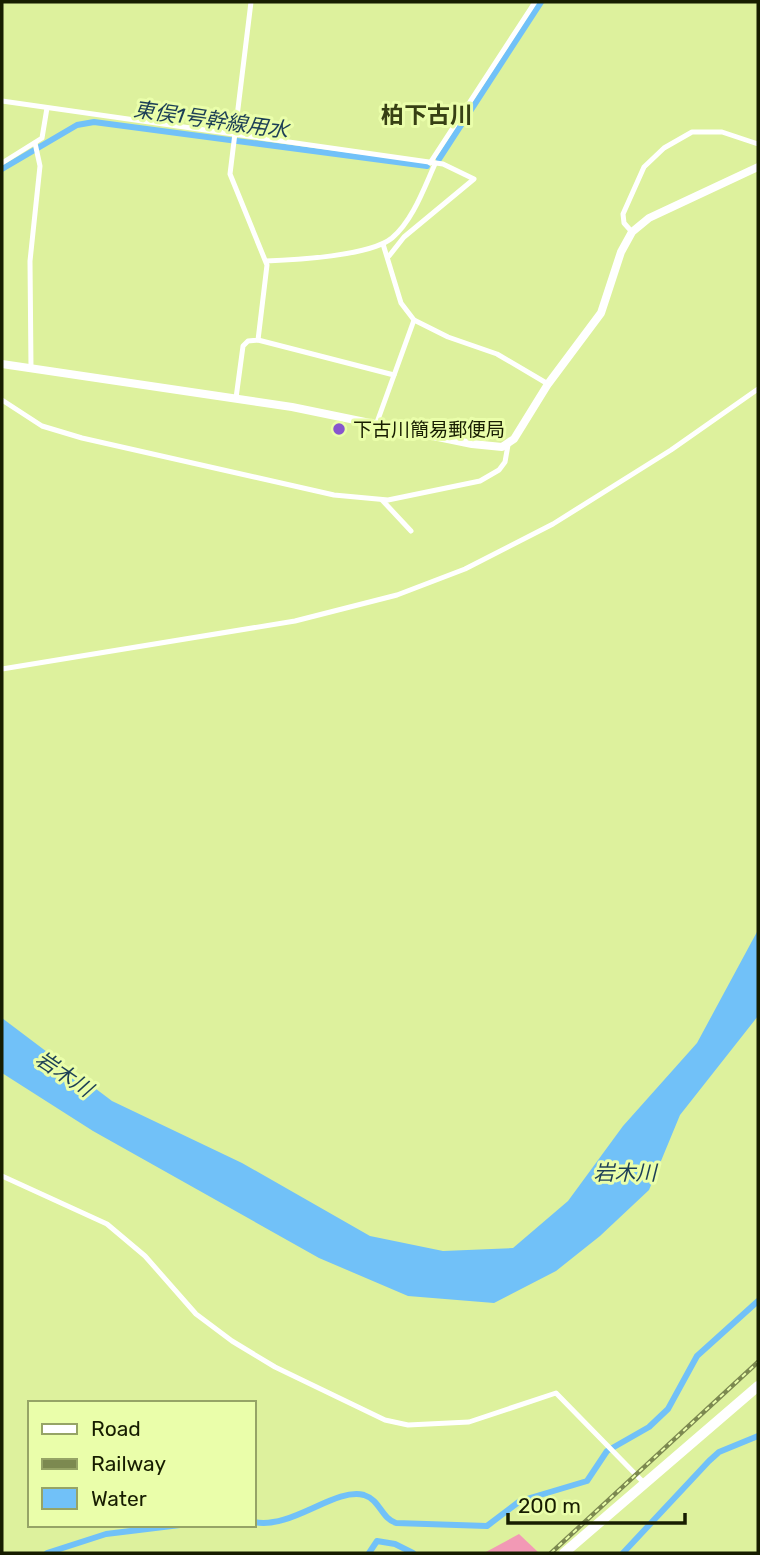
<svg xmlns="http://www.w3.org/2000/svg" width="760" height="1555" font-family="Rubik,'Noto Sans JP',sans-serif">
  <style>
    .forest { fill: #f299b5 }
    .water { fill: #71c1f8 }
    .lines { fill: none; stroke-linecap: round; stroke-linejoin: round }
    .canal { stroke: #71c1f8; stroke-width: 6 }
    .street { stroke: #fff; stroke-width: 5 }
    .secondary { stroke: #fff; stroke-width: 8 }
    .highway { stroke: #fff; stroke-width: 10 }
    .rail-casing { stroke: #7c8950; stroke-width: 4.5 }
    .rail { stroke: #eafeaa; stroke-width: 2; stroke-dasharray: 5; stroke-linecap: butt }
    .poi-dot { fill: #8755cd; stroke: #eafeaa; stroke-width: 2.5 }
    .labels { text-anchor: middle; stroke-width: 6; stroke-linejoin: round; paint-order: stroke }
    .poi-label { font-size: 19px; fill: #171d00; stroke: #eafeaa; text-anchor: start }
    .water-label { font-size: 21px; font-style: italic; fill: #1c3f56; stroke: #eafeaa }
    .quarter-label { font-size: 23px; font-weight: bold; fill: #374014; stroke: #eafeaa }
  </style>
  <rect width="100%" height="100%" fill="#ddf19d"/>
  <path class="forest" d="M 519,1534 L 538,1552 L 484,1553 Z"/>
  <path class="water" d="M 758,930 L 758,1016 L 680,1115 L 649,1190 L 600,1236 L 556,1271 L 494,1303 L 408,1296 L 319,1258 L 93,1131 L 2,1073 L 2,1018 L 112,1101 L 242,1163 L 370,1236 L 443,1251 L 513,1248 L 568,1201 L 623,1126 L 697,1043 Z"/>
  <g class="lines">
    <g class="canal">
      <path d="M 439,159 L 541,2"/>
      <path d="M 2,169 L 77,125 L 94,122 L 427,166"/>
      <path d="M 254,1522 C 291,1530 335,1487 364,1495 C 380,1500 381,1518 396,1523 L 487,1526 L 520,1501 L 587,1481 L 607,1451 L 649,1427 L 668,1409 L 697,1356 L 758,1301"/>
      <path d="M 47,1553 L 106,1534 L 180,1525"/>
      <path d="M 369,1553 L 377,1541 L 395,1544 L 413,1553"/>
      <path d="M 623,1553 L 709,1461 L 719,1452 L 758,1436"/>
    </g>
    <g class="street">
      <path d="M 2,101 L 443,164 L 474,179 L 404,237 L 389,256"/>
      <path d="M 2,163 L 42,138 L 47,108"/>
      <path d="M 430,163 L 535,2"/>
      <path d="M 632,232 L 624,223 L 623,214 L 644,167 L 664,148 L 692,132 L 722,132 L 758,144"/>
      <path d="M 383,244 L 401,303 L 414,320 L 448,337 L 497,354 L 548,384"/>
      <path d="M 266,261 C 295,260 370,256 392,238 C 413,220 424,188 435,164"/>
      <path d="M 258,340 L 394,375"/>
      <path d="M 31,368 L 30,261 L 40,166 L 35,143"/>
      <path d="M 236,398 L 243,346 L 248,341 L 258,340 L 267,265 L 230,174 L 251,2"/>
      <path d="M 2,400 L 42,426 L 82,438 L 334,495 L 388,500 L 480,481 L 499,470 L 505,462 L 508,445"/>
      <path d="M 376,425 L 414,320"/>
      <path d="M 382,500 L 411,531"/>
      <path d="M 2,669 L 295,621 L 397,595 L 465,569 L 553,524 L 671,450 L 758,389"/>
      <path d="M 2,1176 L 107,1224 L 145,1256 L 196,1314 L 232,1341 L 275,1367 L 385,1420 L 408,1425 L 469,1422 L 556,1393 L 645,1484"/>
    </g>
    <path class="secondary" d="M 2,364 L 292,407 L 472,444 L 502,447 L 514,439 L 548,384 L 601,313 L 621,252 L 632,232 L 649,218 L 758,167"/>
    <path class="highway" d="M 564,1553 L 758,1386"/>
    <g class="rail-casing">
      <path id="rail" d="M 551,1553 L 758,1362"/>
    </g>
    <use href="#rail" class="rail"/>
  </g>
  <circle class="poi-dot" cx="339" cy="429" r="7"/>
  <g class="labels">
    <g class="poi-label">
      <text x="353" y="436">下古川簡易郵便局</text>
    </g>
    <g class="water-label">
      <text transform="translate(211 120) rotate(8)" y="7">東俣1号幹線用水</text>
      <text transform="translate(64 1074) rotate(34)" y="7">岩木川</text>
      <text x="625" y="1180">岩木川</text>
    </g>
    <g class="quarter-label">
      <text x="427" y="123">柏下古川</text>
    </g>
  </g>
  <rect width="760" height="1555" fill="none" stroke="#171d00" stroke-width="7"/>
  <rect x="28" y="1401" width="228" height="126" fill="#eafeaa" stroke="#96a466" stroke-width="2"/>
  <rect x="42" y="1424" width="35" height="10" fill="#ffffff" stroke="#96a466" stroke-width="2"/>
  <text x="91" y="1436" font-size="21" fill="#171d00">Road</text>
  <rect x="42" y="1459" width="35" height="10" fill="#7c8950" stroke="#96a466" stroke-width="2"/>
  <text x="91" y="1471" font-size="21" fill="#171d00">Railway</text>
  <rect x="42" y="1488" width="35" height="21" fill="#71c1f8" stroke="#96a466" stroke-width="2"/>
  <text x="91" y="1506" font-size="21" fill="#171d00">Water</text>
  <path d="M508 1513v10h177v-10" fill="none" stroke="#171d00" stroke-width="3.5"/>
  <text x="518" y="1513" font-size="21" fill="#171d00" stroke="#eafeaa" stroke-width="5" paint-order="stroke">200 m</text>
</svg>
